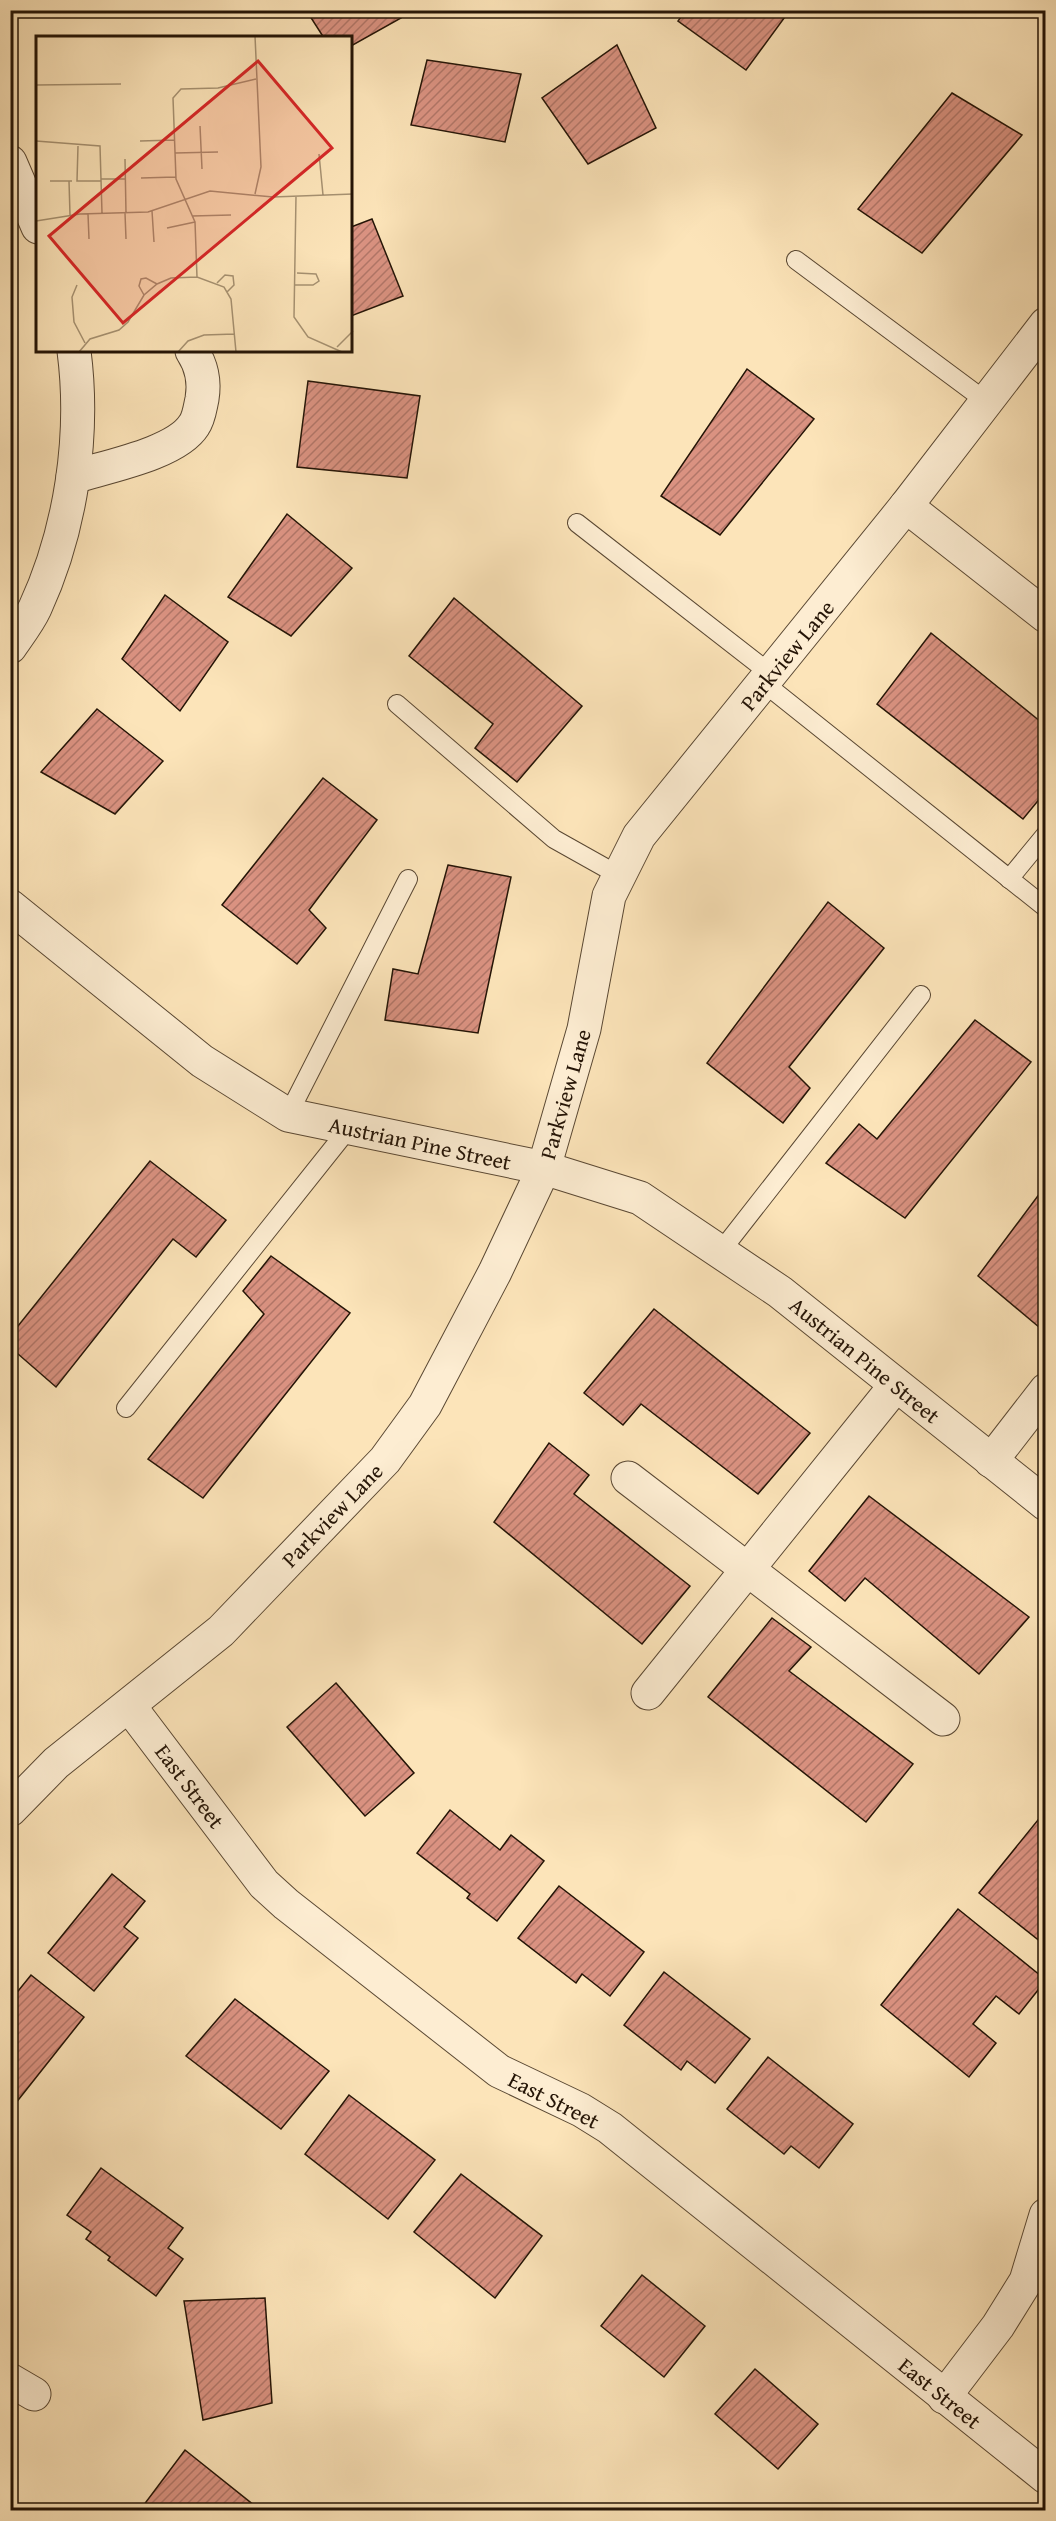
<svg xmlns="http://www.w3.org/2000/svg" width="1056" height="2521" font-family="'Gentium Book Plus',serif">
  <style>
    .building { fill: url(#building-hatch); stroke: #241406; stroke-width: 1.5 }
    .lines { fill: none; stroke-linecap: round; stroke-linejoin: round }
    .service-casing { stroke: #5a4833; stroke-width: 20 }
    .minor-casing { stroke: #5a4833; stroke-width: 35 }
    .service { stroke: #fdedd2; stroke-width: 18 }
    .minor { stroke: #fdedd2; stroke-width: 33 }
    .labels { text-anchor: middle; stroke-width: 4.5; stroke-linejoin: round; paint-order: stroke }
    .street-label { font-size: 22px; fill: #241406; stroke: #fdedd2 }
    .inset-road { fill: none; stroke: #a69171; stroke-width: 1.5 }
    .view { fill: #d62828; fill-opacity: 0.15; stroke: #d62828; stroke-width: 3 }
    .inset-edge { fill: none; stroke: #241406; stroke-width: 3 }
  </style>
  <defs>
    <pattern id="building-hatch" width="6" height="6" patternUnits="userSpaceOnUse" patternTransform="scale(1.5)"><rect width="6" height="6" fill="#da9281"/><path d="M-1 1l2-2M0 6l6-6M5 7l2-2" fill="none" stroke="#b17668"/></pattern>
  </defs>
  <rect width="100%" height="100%" fill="#fce4b9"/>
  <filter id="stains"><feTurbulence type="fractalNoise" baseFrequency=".00333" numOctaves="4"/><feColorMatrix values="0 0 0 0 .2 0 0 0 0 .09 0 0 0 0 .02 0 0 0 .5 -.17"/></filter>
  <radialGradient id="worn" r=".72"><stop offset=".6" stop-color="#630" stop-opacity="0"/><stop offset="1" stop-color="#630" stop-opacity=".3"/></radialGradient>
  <g class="building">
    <path d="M 306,10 L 396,10 L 401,18 L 351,46 L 351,38 L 324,38 Z"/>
    <path d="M 686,10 L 790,10 L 746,70 L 678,21 Z"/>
    <path d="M 617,45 L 656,128 L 588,164 L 542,98 Z"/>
    <path d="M 427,60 L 521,74 L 505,142 L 411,125 Z"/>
    <path d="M 952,93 L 1022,135 L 922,253 L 858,209 Z"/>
    <path d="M 372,219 L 403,296 L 351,316 L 351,227 Z"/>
    <path d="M 747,369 L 814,419 L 720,535 L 661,496 Z"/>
    <path d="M 308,381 L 420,396 L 407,478 L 297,467 Z"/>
    <path d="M 287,514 L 352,568 L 291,636 L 228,597 Z"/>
    <path d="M 165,595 L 228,642 L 180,711 L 122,659 Z"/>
    <path d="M 454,598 L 582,706 L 517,782 L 475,748 L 493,724 L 409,656 Z"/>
    <path d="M 931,633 L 1046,726 L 1046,791 L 1023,819 L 877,704 Z"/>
    <path d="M 97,709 L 163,761 L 115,814 L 41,772 Z"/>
    <path d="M 323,778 L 377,820 L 309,910 L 326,928 L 297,964 L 222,905 Z"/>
    <path d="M 448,865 L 511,877 L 478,1033 L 385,1020 L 393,969 L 418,974 Z"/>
    <path d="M 828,902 L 884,948 L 789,1067 L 810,1088 L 783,1123 L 707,1063 Z"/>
    <path d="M 975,1020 L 1031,1062 L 905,1218 L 826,1163 L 859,1124 L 877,1139 Z"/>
    <path d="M 150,1161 L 226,1220 L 196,1257 L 173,1239 L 56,1387 L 10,1347 L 10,1336 Z"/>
    <path d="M 1046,1185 L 1046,1333 L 978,1276 Z"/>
    <path d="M 271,1256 L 350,1313 L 203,1498 L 148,1459 L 264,1314 L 243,1291 Z"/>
    <path d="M 654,1309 L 810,1433 L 758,1494 L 641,1404 L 623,1425 L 584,1393 Z"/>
    <path d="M 549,1443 L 589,1475 L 574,1494 L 690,1586 L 642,1644 L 494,1522 Z"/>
    <path d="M 869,1496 L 1029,1617 L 979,1674 L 865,1578 L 845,1601 L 809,1571 Z"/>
    <path d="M 772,1618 L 811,1647 L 789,1671 L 913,1764 L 866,1822 L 708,1697 Z"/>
    <path d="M 336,1683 L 414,1773 L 365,1816 L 287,1727 Z"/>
    <path d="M 450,1810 L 500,1850 L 511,1835 L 544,1861 L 497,1921 L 467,1898 L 470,1894 L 417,1853 Z"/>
    <path d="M 1046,1810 L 1046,1946 L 979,1893 Z"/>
    <path d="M 112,1874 L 145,1901 L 124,1927 L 138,1938 L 94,1991 L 48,1953 Z"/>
    <path d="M 559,1886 L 644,1952 L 610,1996 L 582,1974 L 576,1983 L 518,1938 Z"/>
    <path d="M 958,1909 L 1046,1980 L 1019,2014 L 996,1996 L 973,2024 L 996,2043 L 969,2077 L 881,2005 Z"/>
    <path d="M 664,1972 L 750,2039 L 715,2083 L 687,2061 L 681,2070 L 624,2025 Z"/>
    <path d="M 31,1975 L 84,2017 L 11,2109 L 10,2001 Z"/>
    <path d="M 235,1999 L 329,2071 L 281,2129 L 186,2056 Z"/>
    <path d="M 768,2057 L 853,2124 L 819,2168 L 791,2146 L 784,2154 L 727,2109 Z"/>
    <path d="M 349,2095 L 435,2160 L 388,2219 L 305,2154 Z"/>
    <path d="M 101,2168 L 183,2228 L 168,2248 L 183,2259 L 156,2296 L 108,2260 L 110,2257 L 86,2239 L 91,2232 L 67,2215 Z"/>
    <path d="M 461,2174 L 542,2236 L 495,2298 L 414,2232 Z"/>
    <path d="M 642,2275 L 705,2326 L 664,2377 L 601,2326 Z"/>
    <path d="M 265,2298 L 272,2403 L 203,2420 L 184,2301 Z"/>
    <path d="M 755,2369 L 818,2424 L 778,2469 L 715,2414 Z"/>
    <path d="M 185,2450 L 260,2510 L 140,2510 Z"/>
  </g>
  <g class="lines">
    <g class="service-casing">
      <g id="service">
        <path d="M 796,260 L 987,402"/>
        <path d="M 577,523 L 771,674"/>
        <path d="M 764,683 L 1046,908"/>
        <path d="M 397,704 L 554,839 L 620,876"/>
        <path d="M 1009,879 L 1046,834"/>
        <path d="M 288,1115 L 408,879"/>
        <path d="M 721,1251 L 921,995"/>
        <path d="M 126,1408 L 349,1128"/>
      </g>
    </g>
    <g class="minor-casing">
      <g id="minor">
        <path d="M 10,162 L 38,227"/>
        <path d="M 73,477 C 104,467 176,454 194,425 C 199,418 200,408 202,399 C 205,381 202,366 192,351"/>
        <path d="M 906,506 L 1046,616"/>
        <path d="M 10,647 C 19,634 29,621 35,608 C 71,530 85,436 74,351"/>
        <path d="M 10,906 L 202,1061 L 288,1115 L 544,1168 L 640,1198 L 780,1292 L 1046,1504"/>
        <path d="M 991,1461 L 1046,1390"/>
        <path d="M 628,1478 L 943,1719"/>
        <path d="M 648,1693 L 896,1385"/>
        <path d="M 130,1707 L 264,1884 L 286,1904 L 499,2071 L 581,2110 L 610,2128 L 1046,2477"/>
        <path d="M 10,1810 L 56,1763 L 221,1631 L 385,1460 L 425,1405 L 495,1272 L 544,1168 L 584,1029 L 609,896 L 639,836 L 906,506 L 1046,324"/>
        <path d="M 10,2380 L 34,2394"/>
        <path d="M 944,2397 L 998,2326 L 1026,2281 L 1046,2215"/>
      </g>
    </g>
    <use href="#service" class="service"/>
    <use href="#minor" class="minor"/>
  </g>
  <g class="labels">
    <g class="street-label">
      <text transform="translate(787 655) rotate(-51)" y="8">Parkview Lane</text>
      <text transform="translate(565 1094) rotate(-74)" y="8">Parkview Lane</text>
      <text transform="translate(420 1143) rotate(12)" y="8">Austrian Pine Street</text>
      <text transform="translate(865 1360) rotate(39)" y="8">Austrian Pine Street</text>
      <text transform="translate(332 1515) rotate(-46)" y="8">Parkview Lane</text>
      <text transform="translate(190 1786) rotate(53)" y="8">East Street</text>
      <text transform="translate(554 2100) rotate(27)" y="8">East Street</text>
      <text transform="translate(940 2393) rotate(39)" y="8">East Street</text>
    </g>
  </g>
  <g transform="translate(36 36)">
    <rect width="316" height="316" fill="#fce4b9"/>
    <path class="inset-road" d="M 219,0 L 225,131 L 219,158M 0,49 L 85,48M 164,90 L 166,133M 0,105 L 64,110 L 66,177M 104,105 L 139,104M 42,110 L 41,145 L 65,145M 139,117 L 182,116M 283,118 L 287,159M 89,123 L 90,177M 105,142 L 140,141M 65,143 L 89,143M 14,145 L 36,145M 33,145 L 34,179M 260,160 L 258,281 L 272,301 L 306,316M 116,175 L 118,206M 89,177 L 90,203M 52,178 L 53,203M 156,180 L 195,179M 0,185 L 44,178 L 112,176 L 174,155 L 237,161 L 317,158M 131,192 L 159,186M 161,241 L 159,186 L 140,143 L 137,62 L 145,53 L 182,52 L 220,43M 181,247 L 189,239 L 197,240 L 198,249 L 191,256M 41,249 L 36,261 L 38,286 L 49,307M 258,249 L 277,249 L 283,245 L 280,238 L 261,237M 108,259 L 103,250 L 105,243 L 110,242 L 121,248M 301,311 L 317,295M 43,316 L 54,303 L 83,294 L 92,286 L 108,259 L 121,248 L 135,242 L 161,241 L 188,251 L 195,263 L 200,316M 142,316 L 152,305 L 168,299 L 199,298"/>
    <path class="view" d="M 222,25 L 296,112 L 87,287 L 13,200 Z"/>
    <rect width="316" height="316" class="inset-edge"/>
  </g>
  <rect width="1056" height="2521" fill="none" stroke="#fce4b9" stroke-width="36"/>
  <rect x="12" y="12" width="1032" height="2497" fill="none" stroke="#241406" stroke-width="3"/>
  <rect x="18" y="18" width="1020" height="2485" fill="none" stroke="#241406" stroke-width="1.5"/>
  <rect width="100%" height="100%" filter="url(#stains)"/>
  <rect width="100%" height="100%" fill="url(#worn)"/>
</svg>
